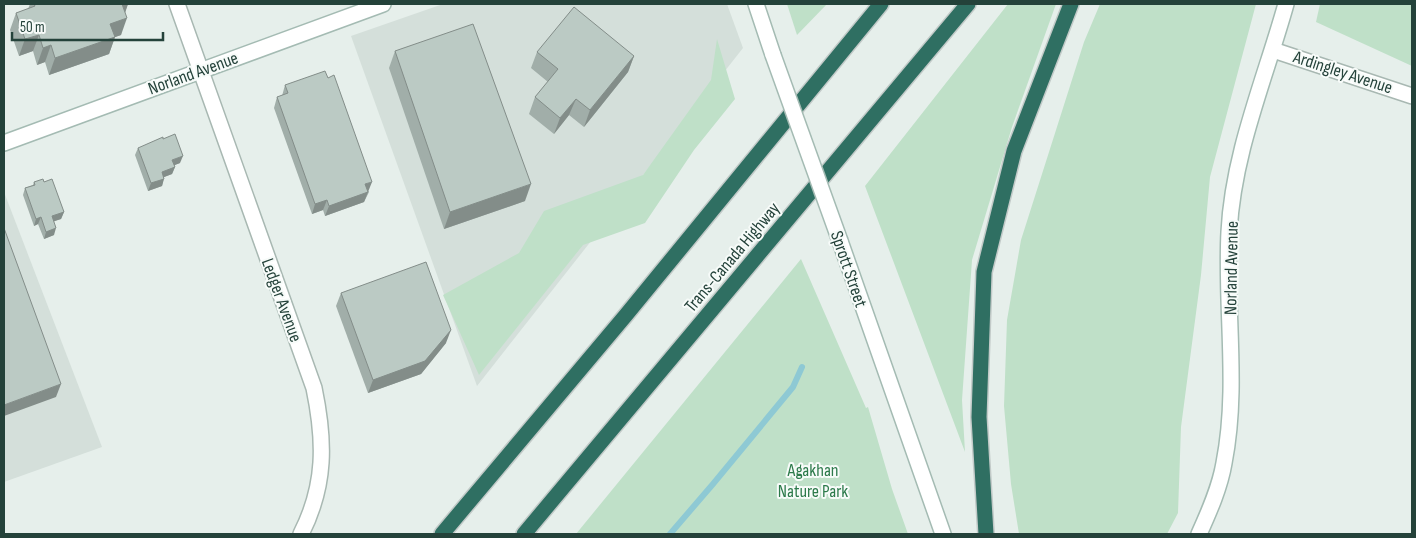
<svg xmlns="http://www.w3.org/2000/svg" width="1416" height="538" font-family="'Sofia Sans Condensed',sans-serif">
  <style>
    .built { fill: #d4dfda }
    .green { fill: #bfe0c8 }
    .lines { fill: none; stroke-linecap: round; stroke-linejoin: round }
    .stream { stroke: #8ec9d4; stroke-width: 6 }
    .street-casing { stroke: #a8b8b2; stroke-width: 18 }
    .secondary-casing { stroke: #a4bbb3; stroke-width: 18 }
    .highway-casing { stroke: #c2cac8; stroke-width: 18 }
    .street { stroke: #fff; stroke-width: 15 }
    .secondary { stroke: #fff; stroke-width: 15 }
    .highway { stroke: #2f6f62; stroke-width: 15 }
    .secondary-bridge-casing { stroke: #a4bbb3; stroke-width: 18; stroke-linecap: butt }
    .secondary-bridge { stroke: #fff; stroke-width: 15 }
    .wall { fill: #a1aea9 }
    .shaded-wall { fill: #838d89 }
    .building { fill: #bbcac4; stroke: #838d89 }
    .labels { text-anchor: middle; stroke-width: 4; stroke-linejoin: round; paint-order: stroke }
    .street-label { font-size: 18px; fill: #24423a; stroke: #f7fbf9 }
    .park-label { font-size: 18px; fill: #2d7a4b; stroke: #f7fbf9 }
  </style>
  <rect width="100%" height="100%" fill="#e6efeb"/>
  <g class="built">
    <path d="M 443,4 L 727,4 L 743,48 L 477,386 L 351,36 Z"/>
    <path d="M 4,192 L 102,447 L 4,482 Z"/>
  </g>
  <g class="green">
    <path d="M 787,4 L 827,4 L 797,35 Z"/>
    <path d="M 1008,4 L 1056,4 L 1012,127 L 972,260 L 962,400 L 965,452 L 865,186 Z"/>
    <path d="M 1100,4 L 1256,4 L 1210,177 L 1201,275 L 1181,427 L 1178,513 L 1167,534 L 1019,534 L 1011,484 L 1004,406 L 1007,320 L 1021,240 L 1084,42 Z"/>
    <path d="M 1320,4 L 1412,4 L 1412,66 L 1316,22 Z"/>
    <path d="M 717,39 L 735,99 L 694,150 L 645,223 L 583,245 L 479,375 L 443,295 L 519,253 L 544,211 L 643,175 L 711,80 Z"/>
    <path d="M 801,259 L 866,408 L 868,407 L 892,489 L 908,534 L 576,534 Z"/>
  </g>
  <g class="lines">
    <path class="stream" d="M 670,534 L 713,484 L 793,387 L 802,367"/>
    <g class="street-casing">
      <g id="street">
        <path d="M 177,4 L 314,388 C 325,441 326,485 301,534"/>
        <path d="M 1273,50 L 1412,96"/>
      </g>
    </g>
    <g class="secondary-casing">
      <g id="secondary">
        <path d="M 756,4 L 773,55"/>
        <path d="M 4,143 L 383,4"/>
        <path d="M 840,241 L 943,534"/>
        <path d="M 1199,534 C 1209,512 1220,487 1224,463 C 1239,387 1225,308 1229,232 C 1233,153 1265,79 1286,4"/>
      </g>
    </g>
    <g class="highway-casing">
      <g id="highway">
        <path d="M 442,534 L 626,315 L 881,4"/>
        <path d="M 524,534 L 968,4"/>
        <path d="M 986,534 L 979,417 L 984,272 L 1014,151 L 1071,4"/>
      </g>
    </g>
    <use href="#street" class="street"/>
    <use href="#secondary" class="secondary"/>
    <use href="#highway" class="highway"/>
    <g class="secondary-bridge-casing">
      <path id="secondary-bridge" d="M 773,55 L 840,241"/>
    </g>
    <use href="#secondary-bridge" class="secondary-bridge"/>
  </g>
  <g class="wall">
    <path d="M 30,4 L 128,4 L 125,12 L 121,35 L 115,37 L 109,54 L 49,75 L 45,62 L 37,65 L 33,51 L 19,56 L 10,30 L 16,13 L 28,9 Z"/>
    <path d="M 395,51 L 525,201 L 444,229 L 389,68 Z"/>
    <path d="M 537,52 L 634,56 L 628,72 L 584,127 L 569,115 L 554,134 L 529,114 L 535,97 L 548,82 L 531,68 Z"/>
    <path d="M 285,85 L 369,192 L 364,202 L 325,216 L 323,210 L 312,214 L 274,108 L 277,97 L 282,96 Z"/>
    <path d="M 138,148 L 180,163 L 174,165 L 175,167 L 172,174 L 164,177 L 162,186 L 148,191 L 135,155 Z"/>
    <path d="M 34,182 L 44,182 L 64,212 L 61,219 L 54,221 L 54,235 L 44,239 L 38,224 L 34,226 L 23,195 L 25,188 L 33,185 Z"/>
    <path d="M 341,293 L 446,343 L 421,374 L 368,393 L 336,306 Z"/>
  </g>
  <g class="shaded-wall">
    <path d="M 120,4 L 128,4 L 125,13 Z"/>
    <path d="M 127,18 L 121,35 L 104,41 L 110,24 Z"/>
    <path d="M 39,35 L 33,51 L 19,56 L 25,39 Z"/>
    <path d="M 115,37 L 109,54 L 49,75 L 55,58 Z"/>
    <path d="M 51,45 L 45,62 L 37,65 L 43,48 Z"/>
    <path d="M 634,56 L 628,72 L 584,127 L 590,110 Z"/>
    <path d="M 576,99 L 569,115 L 554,134 L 560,118 Z"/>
    <path d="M 183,156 L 180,163 L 170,167 L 172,160 Z"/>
    <path d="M 175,167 L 172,174 L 159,179 L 162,172 Z"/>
    <path d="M 164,179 L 162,186 L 148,191 L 151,183 Z"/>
    <path d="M 372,182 L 364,202 L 325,216 L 329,206 L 365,184 Z"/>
    <path d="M 531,184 L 525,201 L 444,229 L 450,212 Z"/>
    <path d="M 327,200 L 323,210 L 312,214 L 315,204 Z"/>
    <path d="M 64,212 L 61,219 L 49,223 L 52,216 Z"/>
    <path d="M 41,217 L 38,224 L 34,226 L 36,219 Z"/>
    <path d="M 56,228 L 54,235 L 44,239 L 46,232 Z"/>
    <path d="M 451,330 L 446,343 L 421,374 L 368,393 L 373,380 Z"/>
    <path d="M 61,384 L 56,397 L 4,416 L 4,405 Z"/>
  </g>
  <g class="building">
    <path d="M 34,4 L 122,4 L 127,18 L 110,24 L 115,37 L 55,58 L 51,45 L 43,48 L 39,35 L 25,39 L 16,13 L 35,6 Z"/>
    <path d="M 574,7 L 634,56 L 590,110 L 576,99 L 560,118 L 535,97 L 558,69 L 537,52 Z"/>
    <path d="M 473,24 L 531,184 L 450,212 L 395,51 Z"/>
    <path d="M 325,71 L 328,78 L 334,75 L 372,182 L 365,184 L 368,192 L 329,206 L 327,200 L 315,204 L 277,97 L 288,93 L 285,85 Z"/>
    <path d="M 175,134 L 183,156 L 172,160 L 175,167 L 162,172 L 164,179 L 151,183 L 138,148 L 163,137 L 163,139 Z"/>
    <path d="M 43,179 L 44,182 L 52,179 L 64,212 L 52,216 L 56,228 L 46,232 L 41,217 L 36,219 L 25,188 L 35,185 L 34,182 Z"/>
    <path d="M 4,228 L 61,384 L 4,405 Z"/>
    <path d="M 426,262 L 451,330 L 425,361 L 373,380 L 341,293 Z"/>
  </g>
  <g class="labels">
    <g class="street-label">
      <text transform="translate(1343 72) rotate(18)" y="6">Ardingley Avenue</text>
      <text transform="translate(193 73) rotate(-20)" y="6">Norland Avenue</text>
      <text transform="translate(732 257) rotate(-50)" y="6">Trans-Canada Highway</text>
      <text transform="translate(1231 268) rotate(-89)" y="6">Norland Avenue</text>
      <text transform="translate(849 269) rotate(71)" y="6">Sprott Street</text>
      <text transform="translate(282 300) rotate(70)" y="6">Ledger Avenue</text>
    </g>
    <g class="park-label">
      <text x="813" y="476">Agakhan<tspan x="813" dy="21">Nature Park</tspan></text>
    </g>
  </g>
  <rect width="1416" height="538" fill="none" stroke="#24423a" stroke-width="10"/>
  <path d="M12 32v8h151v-8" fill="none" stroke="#24423a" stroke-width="2.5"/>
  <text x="20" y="32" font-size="15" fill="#24423a" stroke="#f7fbf9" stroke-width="4" paint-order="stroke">50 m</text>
</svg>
